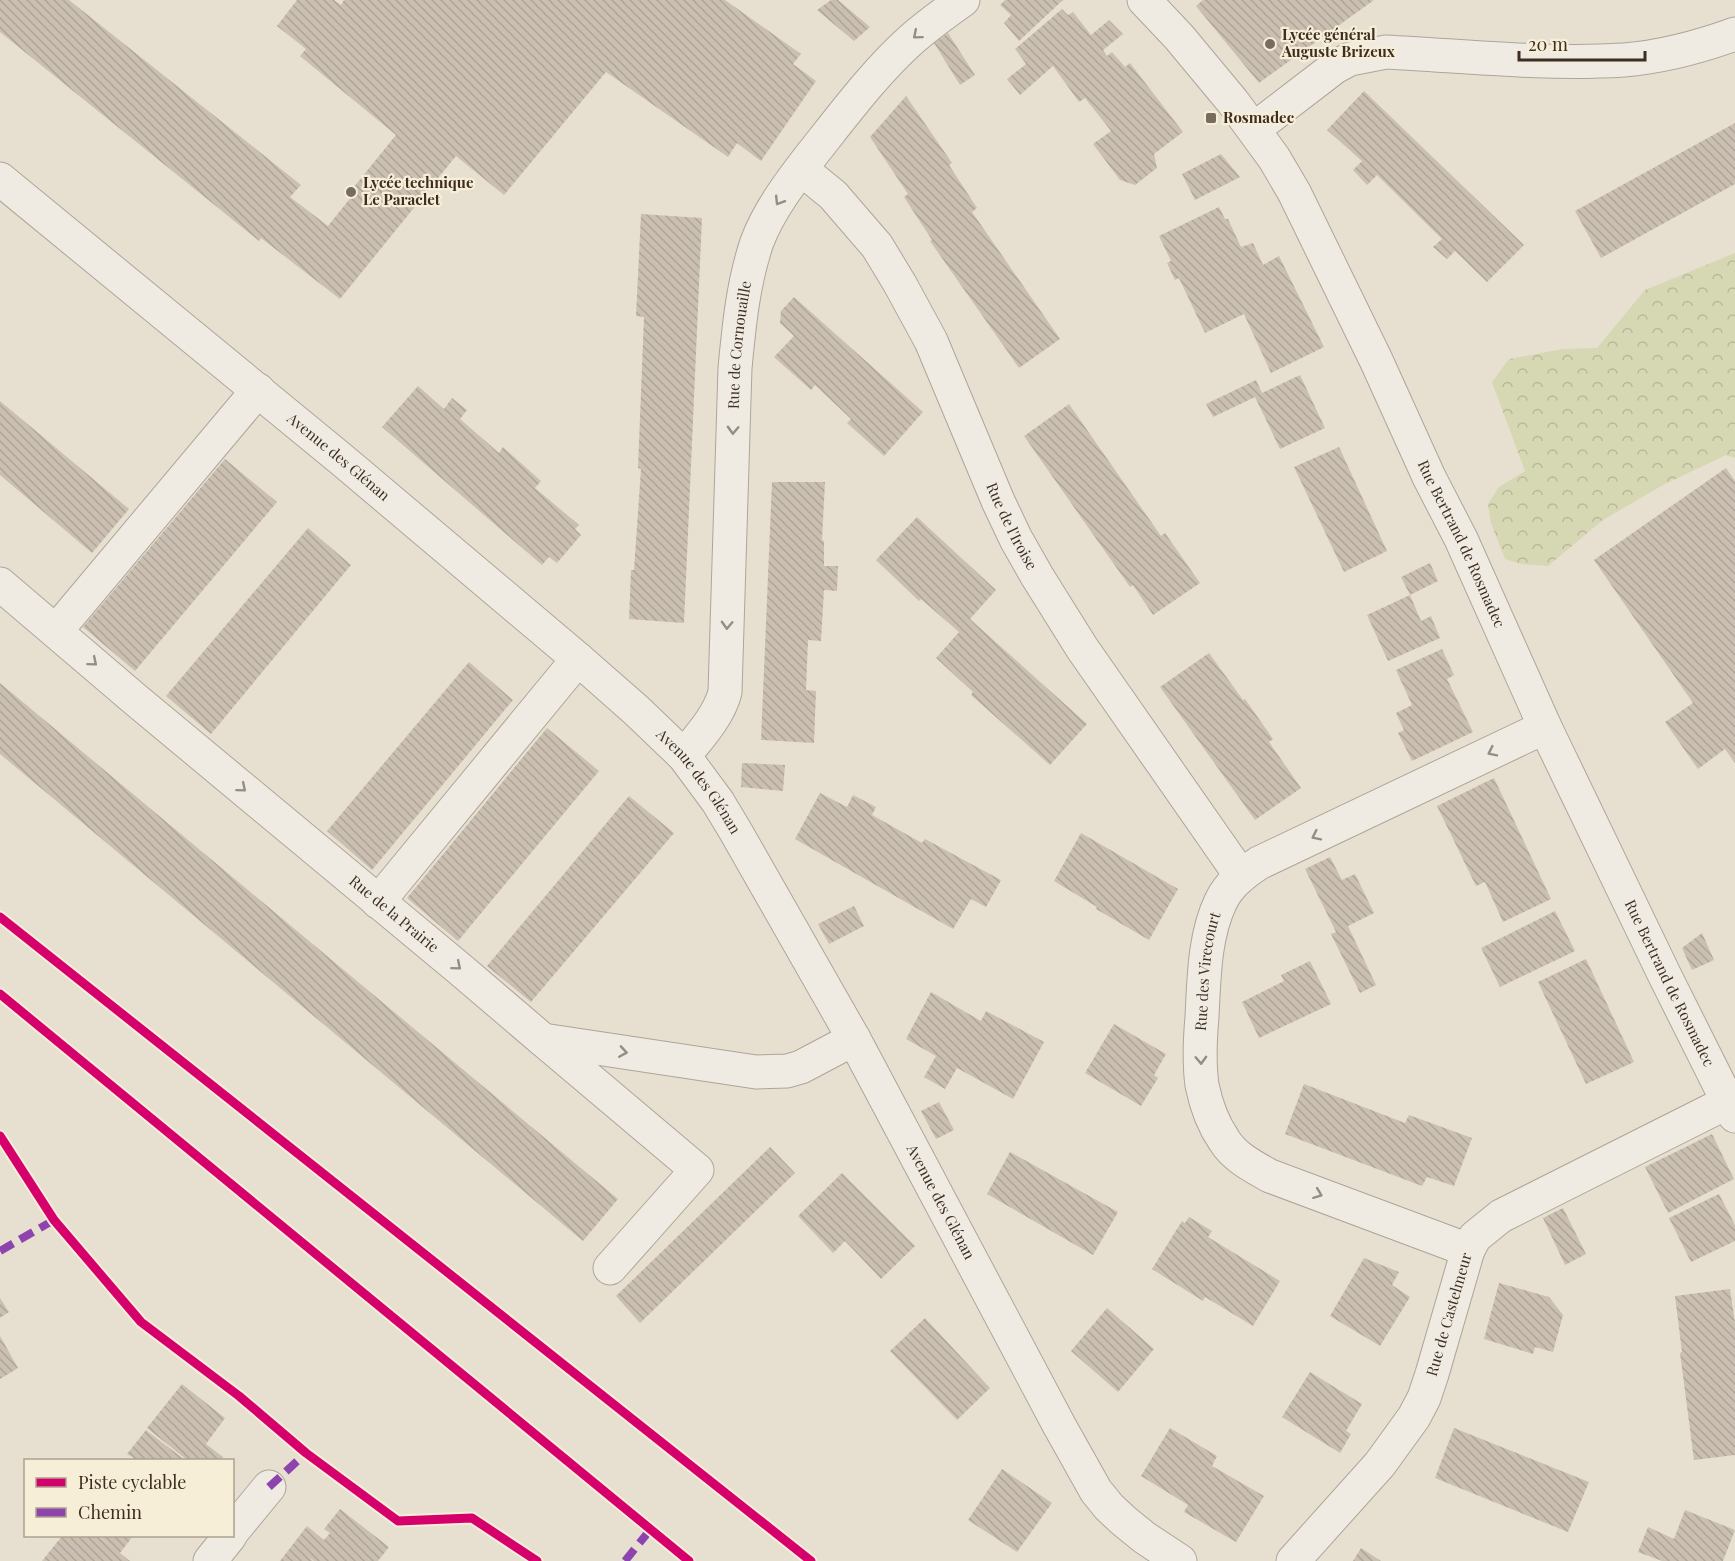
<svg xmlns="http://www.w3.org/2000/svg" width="1735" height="1561" font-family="'Playfair Display',serif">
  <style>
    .forest { fill: url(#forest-crowns) }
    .building { fill: url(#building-back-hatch) }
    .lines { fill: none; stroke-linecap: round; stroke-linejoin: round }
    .minor-casing { stroke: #ada599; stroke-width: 35 }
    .minor { stroke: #efebe3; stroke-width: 33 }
    .quiet { stroke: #8e44ad; stroke-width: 8; stroke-dasharray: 15 8; stroke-linecap: butt }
    .cycleway-casing { stroke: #f7eed8; stroke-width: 13 }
    .cycleway { stroke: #d6006c; stroke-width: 9 }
    .oneway { stroke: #968c82 }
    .poi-dot { fill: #786c5e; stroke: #f7eed8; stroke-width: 2 }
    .labels { text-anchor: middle; stroke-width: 4.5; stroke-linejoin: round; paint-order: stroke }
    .poi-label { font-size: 15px; font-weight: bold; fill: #3d2e20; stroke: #f7eed8; text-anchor: start }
    .street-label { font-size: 15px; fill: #3d2e20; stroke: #f7eed8 }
  </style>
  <defs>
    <pattern id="forest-crowns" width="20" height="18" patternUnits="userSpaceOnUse" patternTransform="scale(1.5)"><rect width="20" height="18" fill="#d6d7b3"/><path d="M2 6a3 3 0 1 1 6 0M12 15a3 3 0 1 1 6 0" fill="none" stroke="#b9b99a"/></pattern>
    <pattern id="building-back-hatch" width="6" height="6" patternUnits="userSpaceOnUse" patternTransform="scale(1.5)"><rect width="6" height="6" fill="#cbbfb2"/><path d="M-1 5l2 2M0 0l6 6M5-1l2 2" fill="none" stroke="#afa499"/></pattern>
  </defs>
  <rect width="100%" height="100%" fill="#e7e0d1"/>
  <path class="forest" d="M 1735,253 L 1735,458 L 1726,455 L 1663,485 L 1603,520 L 1548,566 L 1521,564 L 1505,559 L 1491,523 L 1488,504 L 1499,487 L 1525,471 L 1492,382 L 1509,359 L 1563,349 L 1597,348 L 1645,290 Z"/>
  <g class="building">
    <path d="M 0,0 L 69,0 L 301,185 L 290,197 L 328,226 L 352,196 L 349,193 L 396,135 L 300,56 L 306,49 L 277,26 L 297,0 L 334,0 L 341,5 L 344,0 L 725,0 L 801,54 L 793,64 L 816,81 L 761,161 L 737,143 L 728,157 L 606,72 L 504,195 L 456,156 L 340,299 L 261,238 L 259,241 L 0,32 Z"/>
    <path d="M 831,0 L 838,0 L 870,27 L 854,41 L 817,10 Z"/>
    <path d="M 1005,0 L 1063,0 L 1019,41 L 1004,23 L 1011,15 L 1000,5 Z"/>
    <path d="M 1203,0 L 1374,0 L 1259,83 L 1196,6 Z"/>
    <path d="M 1062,9 L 1068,15 L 1073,12 L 1091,35 L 1109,20 L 1123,34 L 1103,50 L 1107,56 L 1112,52 L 1125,67 L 1130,63 L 1183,132 L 1154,154 L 1157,168 L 1135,185 L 1120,180 L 1093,144 L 1111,131 L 1085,98 L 1079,102 L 1053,66 L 1020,95 L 1007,79 L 1026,64 L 1015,49 Z"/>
    <path d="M 948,33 L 975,75 L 960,85 L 934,43 Z"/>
    <path d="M 1364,91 L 1524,245 L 1487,282 L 1455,251 L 1447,259 L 1433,247 L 1442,239 L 1377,175 L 1367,185 L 1353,170 L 1362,161 L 1327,130 Z"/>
    <path d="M 906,96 L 952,163 L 949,165 L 977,208 L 972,212 L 1060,339 L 1019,368 L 930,241 L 932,240 L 904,197 L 908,194 L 870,137 Z"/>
    <path d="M 1735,123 L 1735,184 L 1601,258 L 1575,211 Z"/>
    <path d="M 1221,154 L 1240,177 L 1195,200 L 1182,174 Z"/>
    <path d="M 1219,207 L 1225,219 L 1228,219 L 1241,247 L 1253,243 L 1263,265 L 1279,256 L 1324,347 L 1271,373 L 1244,314 L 1205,333 L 1179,278 L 1175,280 L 1167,263 L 1171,261 L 1159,236 Z"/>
    <path d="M 641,214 L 702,218 L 684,623 L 629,619 L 631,570 L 634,570 L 641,469 L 638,468 L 644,317 L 636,316 Z"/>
    <path d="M 794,297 L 923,412 L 884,456 L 847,423 L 851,419 L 815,385 L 811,390 L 774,357 L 794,336 L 780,323 L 781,311 Z"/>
    <path d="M 1300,375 L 1325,428 L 1280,449 L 1255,397 L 1213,417 L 1206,404 L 1256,380 L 1262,393 Z"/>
    <path d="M 418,386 L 444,409 L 452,398 L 467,410 L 460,419 L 499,453 L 503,447 L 541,481 L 535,488 L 579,525 L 575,529 L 581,535 L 557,563 L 549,557 L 542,565 L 382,427 Z"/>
    <path d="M 0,401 L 129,509 L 92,553 L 0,475 Z"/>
    <path d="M 1069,404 L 1161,536 L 1165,533 L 1200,583 L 1153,615 L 1133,585 L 1130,587 L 1024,436 Z"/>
    <path d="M 1339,447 L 1387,551 L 1344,572 L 1294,467 Z"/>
    <path d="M 225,459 L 277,502 L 135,671 L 83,627 Z"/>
    <path d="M 1726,468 L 1735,481 L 1735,763 L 1725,749 L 1698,769 L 1665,722 L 1693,703 L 1594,560 Z"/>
    <path d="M 772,482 L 825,482 L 822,540 L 824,541 L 824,566 L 838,566 L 837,591 L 824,590 L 821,641 L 808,640 L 806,690 L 816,691 L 814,743 L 761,740 Z"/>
    <path d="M 917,517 L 996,590 L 970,619 L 1087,724 L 1050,765 L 971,695 L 973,692 L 936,658 L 959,632 L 921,599 L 919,601 L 876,560 Z"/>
    <path d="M 308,528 L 351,565 L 211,734 L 166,696 Z"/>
    <path d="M 1430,563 L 1438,581 L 1410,595 L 1401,577 Z"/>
    <path d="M 1410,595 L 1421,621 L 1431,616 L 1440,638 L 1388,661 L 1367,615 Z"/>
    <path d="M 1442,649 L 1454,675 L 1447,679 L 1473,732 L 1412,761 L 1398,733 L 1404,730 L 1396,713 L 1412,705 L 1396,670 Z"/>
    <path d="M 1209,653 L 1243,700 L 1245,699 L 1273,739 L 1269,742 L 1301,788 L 1255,820 L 1160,687 Z"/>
    <path d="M 469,662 L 513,700 L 372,870 L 327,831 Z"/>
    <path d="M 0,683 L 618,1199 L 583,1241 L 0,754 Z"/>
    <path d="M 547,728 L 599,771 L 458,941 L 407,898 Z"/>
    <path d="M 742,763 L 785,765 L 783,791 L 741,787 Z"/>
    <path d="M 1494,778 L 1551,899 L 1503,922 L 1485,882 L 1476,886 L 1437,806 Z"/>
    <path d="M 820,793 L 847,807 L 853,795 L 876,807 L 872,815 L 922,843 L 925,839 L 1001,880 L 986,907 L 971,899 L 953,929 L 795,839 Z"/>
    <path d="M 629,796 L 674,833 L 531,1002 L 487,966 Z"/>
    <path d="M 1081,833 L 1178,889 L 1149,940 L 1096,909 L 1097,907 L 1054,881 Z"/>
    <path d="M 1330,857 L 1342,880 L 1355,874 L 1374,913 L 1348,926 L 1376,985 L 1360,993 L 1331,934 L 1336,932 L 1305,869 Z"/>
    <path d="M 854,906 L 864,926 L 829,944 L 818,924 Z"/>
    <path d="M 1555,911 L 1575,951 L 1500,987 L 1481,948 Z"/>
    <path d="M 1702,933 L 1714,960 L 1692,970 L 1682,948 Z"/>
    <path d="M 1586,959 L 1634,1062 L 1586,1084 L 1538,982 Z"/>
    <path d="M 1310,961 L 1331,1004 L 1259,1038 L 1242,1002 L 1284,981 L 1281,975 Z"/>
    <path d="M 931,992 L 981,1021 L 986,1011 L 1044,1042 L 1013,1099 L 957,1068 L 945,1089 L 924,1077 L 936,1056 L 906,1039 Z"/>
    <path d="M 1114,1024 L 1166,1054 L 1154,1075 L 1158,1078 L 1141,1106 L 1085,1073 Z"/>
    <path d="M 1304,1084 L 1405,1123 L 1409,1115 L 1472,1138 L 1454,1186 L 1427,1177 L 1422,1186 L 1285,1134 Z"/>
    <path d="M 939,1102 L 954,1130 L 936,1139 L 921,1111 Z"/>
    <path d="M 1712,1134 L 1734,1179 L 1668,1213 L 1645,1167 Z"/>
    <path d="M 770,1147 L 795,1173 L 640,1323 L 616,1296 Z"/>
    <path d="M 1010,1152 L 1118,1212 L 1093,1255 L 987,1194 Z"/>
    <path d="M 842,1173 L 915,1246 L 881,1279 L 845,1241 L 833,1253 L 798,1216 Z"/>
    <path d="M 1719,1194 L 1735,1225 L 1735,1241 L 1691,1262 L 1669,1218 Z"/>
    <path d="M 1563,1208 L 1586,1254 L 1565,1265 L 1543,1218 Z"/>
    <path d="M 1189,1217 L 1212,1231 L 1208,1237 L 1280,1281 L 1253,1326 L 1205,1297 L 1203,1301 L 1152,1269 L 1182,1221 L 1185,1223 Z"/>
    <path d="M 1364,1258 L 1399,1272 L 1392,1285 L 1410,1297 L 1380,1346 L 1330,1316 Z"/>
    <path d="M 1499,1283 L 1549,1297 L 1563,1315 L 1553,1352 L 1535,1347 L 1533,1354 L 1484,1339 Z"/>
    <path d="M 1730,1289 L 1735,1323 L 1735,1455 L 1694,1460 L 1680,1353 L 1682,1352 L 1675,1296 Z"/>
    <path d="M 0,1298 L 9,1312 L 0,1318 Z"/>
    <path d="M 1107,1308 L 1154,1349 L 1118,1392 L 1071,1351 Z"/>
    <path d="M 925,1318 L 990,1388 L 957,1420 L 890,1351 Z"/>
    <path d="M 0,1336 L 18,1368 L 0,1379 Z"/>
    <path d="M 1310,1372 L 1362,1404 L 1346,1431 L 1351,1434 L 1340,1453 L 1282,1417 Z"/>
    <path d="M 182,1384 L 225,1418 L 206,1444 L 223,1457 L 221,1460 L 187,1460 L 147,1428 Z"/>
    <path d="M 1170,1428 L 1217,1456 L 1212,1466 L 1264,1496 L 1236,1542 L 1184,1512 L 1188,1505 L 1141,1476 Z"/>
    <path d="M 1454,1428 L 1589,1482 L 1568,1532 L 1435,1478 Z"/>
    <path d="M 146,1430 L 185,1460 L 132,1460 L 134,1458 L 127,1454 Z"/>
    <path d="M 1002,1469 L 1052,1503 L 1017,1552 L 968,1520 Z"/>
    <path d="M 340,1509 L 389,1547 L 378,1561 L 314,1561 L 306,1555 L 313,1561 L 280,1561 L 307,1526 L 324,1540 L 330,1533 L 324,1529 Z"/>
    <path d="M 1685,1510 L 1735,1530 L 1723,1561 L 1662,1561 L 1638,1552 L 1648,1527 L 1674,1539 Z"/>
    <path d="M 62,1536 L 98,1536 L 117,1551 L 99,1536 L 133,1536 L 120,1553 L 130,1561 L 42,1561 Z"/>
    <path d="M 1361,1548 L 1381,1561 L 1353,1561 Z"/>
  </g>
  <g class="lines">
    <g class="minor-casing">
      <g id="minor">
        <path id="s1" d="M 1144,0 L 1179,37 L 1233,102 L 1274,158 L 1294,192 L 1376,360 L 1429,477 L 1461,539 L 1545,727 L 1665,976 L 1735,1116"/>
        <path d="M 1254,129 L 1335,67 L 1350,59 L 1386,52 C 1465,56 1545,65 1624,60 C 1662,57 1699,47 1735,34"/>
        <path id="s2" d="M 801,169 L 833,195 L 877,246 L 900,284 L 931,341 L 998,501 L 1016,539 L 1037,576 L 1082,648 L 1241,876"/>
        <path id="s3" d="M 0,179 L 341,459 L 578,659 L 636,710 L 684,756 L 718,802 L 736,832 L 854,1039 L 1059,1425 L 1096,1491 L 1109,1507 L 1124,1521 L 1145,1538 L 1180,1561"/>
        <path id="s4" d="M 0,584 L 136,700 L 461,970 L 543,1040 L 756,1072 L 787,1071 L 801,1067 L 854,1039"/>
        <path d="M 56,631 L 258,390"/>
        <path id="s5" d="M 684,756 C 699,737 719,716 725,692 L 735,368 C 739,326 743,283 757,242 C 769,210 792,180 813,153 C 844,114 875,72 912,39 C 928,25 946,12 963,0"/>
        <path d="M 378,902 L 578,659"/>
        <path d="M 543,1040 L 697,1170 L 610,1268"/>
        <path id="s6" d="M 1468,1250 L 1270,1176 C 1254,1167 1234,1157 1224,1140 C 1213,1124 1206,1105 1202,1085 C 1199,1063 1200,1039 1202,1017 C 1204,979 1204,936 1221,901 C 1229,884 1244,873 1259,863 L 1545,727"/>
        <path d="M 232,1532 L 269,1487"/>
        <path d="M 210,1561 L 230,1536"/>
        <path id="s7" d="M 1293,1561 L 1380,1464 L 1414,1417 L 1424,1398 L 1432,1374 L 1468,1250 L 1475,1237 L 1501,1216 L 1728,1102"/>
      </g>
    </g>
    <use href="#minor" class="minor"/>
    <g class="quiet">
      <path d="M 0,1251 L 54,1220"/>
      <path d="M 269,1487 L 306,1453"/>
      <path d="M 625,1561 L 650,1530 L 646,1527"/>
    </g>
    <g class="cycleway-casing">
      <g id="cycleway">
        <path d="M 0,917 L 811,1561"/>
        <path d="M 0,994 L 689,1561"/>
        <path d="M 0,1136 L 54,1220 L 141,1322 L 239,1396 L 306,1453 L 398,1521 L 472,1518 L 537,1561"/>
      </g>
    </g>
    <use href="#cycleway" class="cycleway"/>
  </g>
  <defs><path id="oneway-chevron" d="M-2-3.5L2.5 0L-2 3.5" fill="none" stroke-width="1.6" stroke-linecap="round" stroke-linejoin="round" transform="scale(1.5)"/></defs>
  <g class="oneway">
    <use href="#oneway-chevron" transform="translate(917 35) rotate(140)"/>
    <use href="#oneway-chevron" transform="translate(779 201) rotate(122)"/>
    <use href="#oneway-chevron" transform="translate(733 430) rotate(92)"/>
    <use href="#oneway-chevron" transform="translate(727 625) rotate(92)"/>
    <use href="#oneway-chevron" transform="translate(93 662) rotate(40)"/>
    <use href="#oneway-chevron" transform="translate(1492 752) rotate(154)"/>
    <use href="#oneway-chevron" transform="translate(242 788) rotate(40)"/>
    <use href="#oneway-chevron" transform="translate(1316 836) rotate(154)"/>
    <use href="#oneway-chevron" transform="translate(457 966) rotate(40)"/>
    <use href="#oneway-chevron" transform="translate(623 1052) rotate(9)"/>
    <use href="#oneway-chevron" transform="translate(1201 1060) rotate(88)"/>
    <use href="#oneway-chevron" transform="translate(1318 1194) rotate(21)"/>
  </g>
  <g class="poi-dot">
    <circle cx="1270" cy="44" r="6"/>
    <rect x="1205" y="112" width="12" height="12" rx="3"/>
    <circle cx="351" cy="192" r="6"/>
  </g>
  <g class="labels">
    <g class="poi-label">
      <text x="1282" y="40">Lycée général<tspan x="1282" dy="17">Auguste Brizeux</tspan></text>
      <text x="1223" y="123">Rosmadec</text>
      <text x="363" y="188">Lycée technique<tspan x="363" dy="17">Le Paraclet</tspan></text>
    </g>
    <g class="street-label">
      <text dy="5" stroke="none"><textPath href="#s5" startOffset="424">Rue de Cornouaille</textPath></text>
      <text dy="5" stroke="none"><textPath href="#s3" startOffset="438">Avenue des Glénan</textPath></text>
      <text dy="5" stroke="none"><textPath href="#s2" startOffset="420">Rue de l'Iroise</textPath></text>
      <text dy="5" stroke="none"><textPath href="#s1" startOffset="634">Rue Bertrand de Rosmadec</textPath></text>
      <text dy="5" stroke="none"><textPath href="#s3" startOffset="924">Avenue des Glénan</textPath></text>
      <text dy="5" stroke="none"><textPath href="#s4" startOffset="514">Rue de la Prairie</textPath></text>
      <text dy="5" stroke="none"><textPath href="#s6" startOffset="444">Rue des Virecourt</textPath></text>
      <text dy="5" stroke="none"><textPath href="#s1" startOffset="1120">Rue Bertrand de Rosmadec</textPath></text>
      <text dy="5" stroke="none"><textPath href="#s3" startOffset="1410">Avenue des Glénan</textPath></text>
      <text dy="5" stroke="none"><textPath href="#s7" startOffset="297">Rue de Castelmeur</textPath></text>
    </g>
  </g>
  <rect x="24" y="1459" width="210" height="78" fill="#f7eed8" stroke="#ada18e" stroke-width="1.5"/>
  <rect x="36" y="1478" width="30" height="9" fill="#d6006c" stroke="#ada18e" stroke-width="1.5"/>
  <text x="78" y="1489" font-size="18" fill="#3d2e20">Piste cyclable</text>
  <rect x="36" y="1508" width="30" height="9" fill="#8e44ad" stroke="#ada18e" stroke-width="1.5"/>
  <text x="78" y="1519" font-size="18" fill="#3d2e20">Chemin</text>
  <path d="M1519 51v9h126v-9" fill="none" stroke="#3d2e20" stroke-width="3"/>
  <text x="1528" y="51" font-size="18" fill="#3d2e20" stroke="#f7eed8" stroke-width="4.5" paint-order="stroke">20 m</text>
</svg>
